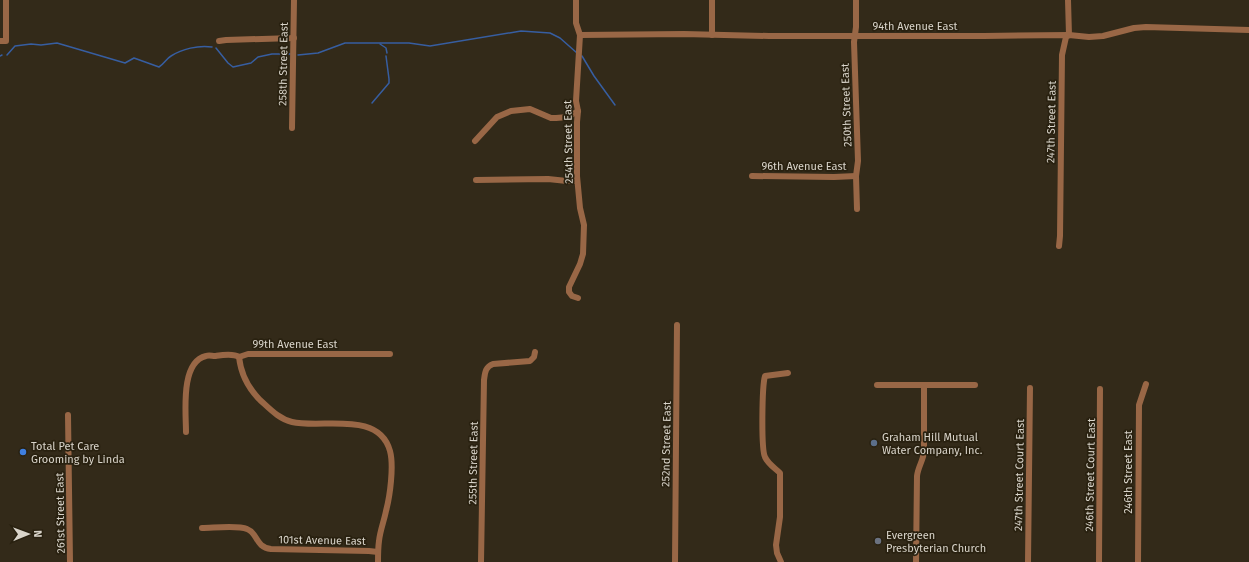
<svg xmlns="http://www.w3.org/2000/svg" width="1249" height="562" font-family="'Fira Sans',sans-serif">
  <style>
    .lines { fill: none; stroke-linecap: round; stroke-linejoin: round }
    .stream { stroke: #375ea1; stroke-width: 1.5 }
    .minor { stroke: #996746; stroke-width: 6 }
    .service-dot { fill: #5c6f8a; stroke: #292110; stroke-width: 1.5 }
    .shop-dot { fill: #3f7fe0; stroke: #292110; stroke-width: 1.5 }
    .worship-dot { fill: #6b7280; stroke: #292110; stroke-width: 1.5 }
    .labels { text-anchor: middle; stroke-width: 3.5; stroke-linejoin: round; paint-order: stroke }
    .street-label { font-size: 11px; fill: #d9d4ca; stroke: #292110 }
    .poi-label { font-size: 11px; fill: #d9d4ca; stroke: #292110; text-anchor: start }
  </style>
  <rect width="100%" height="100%" fill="#332a19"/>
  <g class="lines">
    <g class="stream">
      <path d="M 380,44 L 386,48 L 387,53"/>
      <path d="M 216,48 L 228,63 L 233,67 L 251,63 L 258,57 L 272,54 L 290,54"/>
      <path d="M 7,55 L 15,46 L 31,44 L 41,45 L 57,43 L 125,63 L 134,58 L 159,67 C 164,64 166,59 171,56 C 182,49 198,45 212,47"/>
      <path d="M 298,55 L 318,53 L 345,43 L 409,43 L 430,46 L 521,31 L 550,33 L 560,38 L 577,53"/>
      <path d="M 0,56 L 2,55"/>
      <path d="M 582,56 L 594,76 L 615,105"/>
      <path d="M 372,103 L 389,83 L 389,79 L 386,56"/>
    </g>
    <g class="minor">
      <path d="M 576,0 L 576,23 L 580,35 L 576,101 L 578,111 L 577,122 L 577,176 L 580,208 L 584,225 L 583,254 L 580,264 L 569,287 L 569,292 L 572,296 L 578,298"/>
      <path d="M 712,0 L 712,35"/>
      <path d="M 856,0 L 856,27 L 854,42 L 858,161 L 856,176 L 857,209"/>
      <path d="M 580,35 L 684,34 L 769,36 L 984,36 L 1069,35 L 1089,37 L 1103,36 L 1134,28 L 1146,27 L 1249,30"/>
      <path d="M 0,41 L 6,41 L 6,0"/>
      <path d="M 219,41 L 226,40 L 294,38"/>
      <path d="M 292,128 L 294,0"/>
      <path d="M 475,141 L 497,117 L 511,111 L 530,109 L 551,118 L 556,118 L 568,117 L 578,111"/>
      <path d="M 752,176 L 834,177 L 856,176"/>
      <path d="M 476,180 L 548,179 L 567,181 L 577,181"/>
      <path d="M 1059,246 L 1060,236 L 1062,55 L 1066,37 L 1069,35 L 1068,0"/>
      <path d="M 239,357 C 241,375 248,388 260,400 C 270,409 279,419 292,422 C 322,429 379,410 390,451 C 394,466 390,496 386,511 C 384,521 380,531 379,541 C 378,548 378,555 378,562"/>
      <path d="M 877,385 L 975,385"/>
      <path d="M 68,415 L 70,562"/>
      <path d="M 186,432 C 186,413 180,362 206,356 C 209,355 212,356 215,356 C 222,355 233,353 239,357 L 248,354 L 390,354"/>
      <path d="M 202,528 C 213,528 238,525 247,529 C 258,533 255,547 271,549 L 369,551 L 378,552"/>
      <path d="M 481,562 L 484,380 C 485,373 485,367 493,364 L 530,361 L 534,357 L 535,352"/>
      <path d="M 675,562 L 677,325"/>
      <path d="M 781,562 L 777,553 L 776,545 L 780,517 L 780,473 C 775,468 768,464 765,457 C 761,449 762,386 765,376 L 788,373"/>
      <path d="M 916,562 L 917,476 C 918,467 923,461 924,452 L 924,385"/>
      <path d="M 1028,562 L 1030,388"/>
      <path d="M 1099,562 L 1100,389"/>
      <path d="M 1138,562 L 1139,405 L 1146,384"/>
    </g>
  </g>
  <circle class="service-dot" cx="874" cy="443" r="4"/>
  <circle class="shop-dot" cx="23" cy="452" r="4"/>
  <circle class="worship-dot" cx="878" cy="541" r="4"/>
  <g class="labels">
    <g class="street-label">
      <text x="915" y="30">94th Avenue East</text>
      <text transform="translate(283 64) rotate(-89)" y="4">258th Street East</text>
      <text transform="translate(846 105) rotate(-92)" y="4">250th Street East</text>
      <text transform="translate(1051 122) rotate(-89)" y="4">247th Street East</text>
      <text transform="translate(568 142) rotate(-91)" y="4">254th Street East</text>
      <text x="804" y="170">96th Avenue East</text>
      <text x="295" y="348">99th Avenue East</text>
      <text transform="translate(666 444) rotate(-89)" y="4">252nd Street East</text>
      <text transform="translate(473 463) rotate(-89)" y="4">255th Street East</text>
      <text transform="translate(1128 472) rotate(-90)" y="4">246th Street East</text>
      <text transform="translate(1019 475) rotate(-89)" y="4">247th Street Court East</text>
      <text transform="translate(1090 475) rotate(-89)" y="4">246th Street Court East</text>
      <text transform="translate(60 513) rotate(-91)" y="4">261st Street East</text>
      <text transform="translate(322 540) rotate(1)" y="4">101st Avenue East</text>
    </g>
    <g class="poi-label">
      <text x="882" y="441">Graham Hill Mutual<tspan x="882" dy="13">Water Company, Inc.</tspan></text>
      <text x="31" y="450">Total Pet Care<tspan x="31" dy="13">Grooming by Linda</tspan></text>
      <text x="886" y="539">Evergreen<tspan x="886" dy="13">Presbyterian Church</tspan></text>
    </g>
  </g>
  <g transform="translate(28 534) rotate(89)" stroke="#292110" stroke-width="3" paint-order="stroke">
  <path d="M0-3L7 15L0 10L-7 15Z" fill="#d9d4ca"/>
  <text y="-6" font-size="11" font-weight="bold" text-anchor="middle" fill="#d9d4ca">N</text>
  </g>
</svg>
